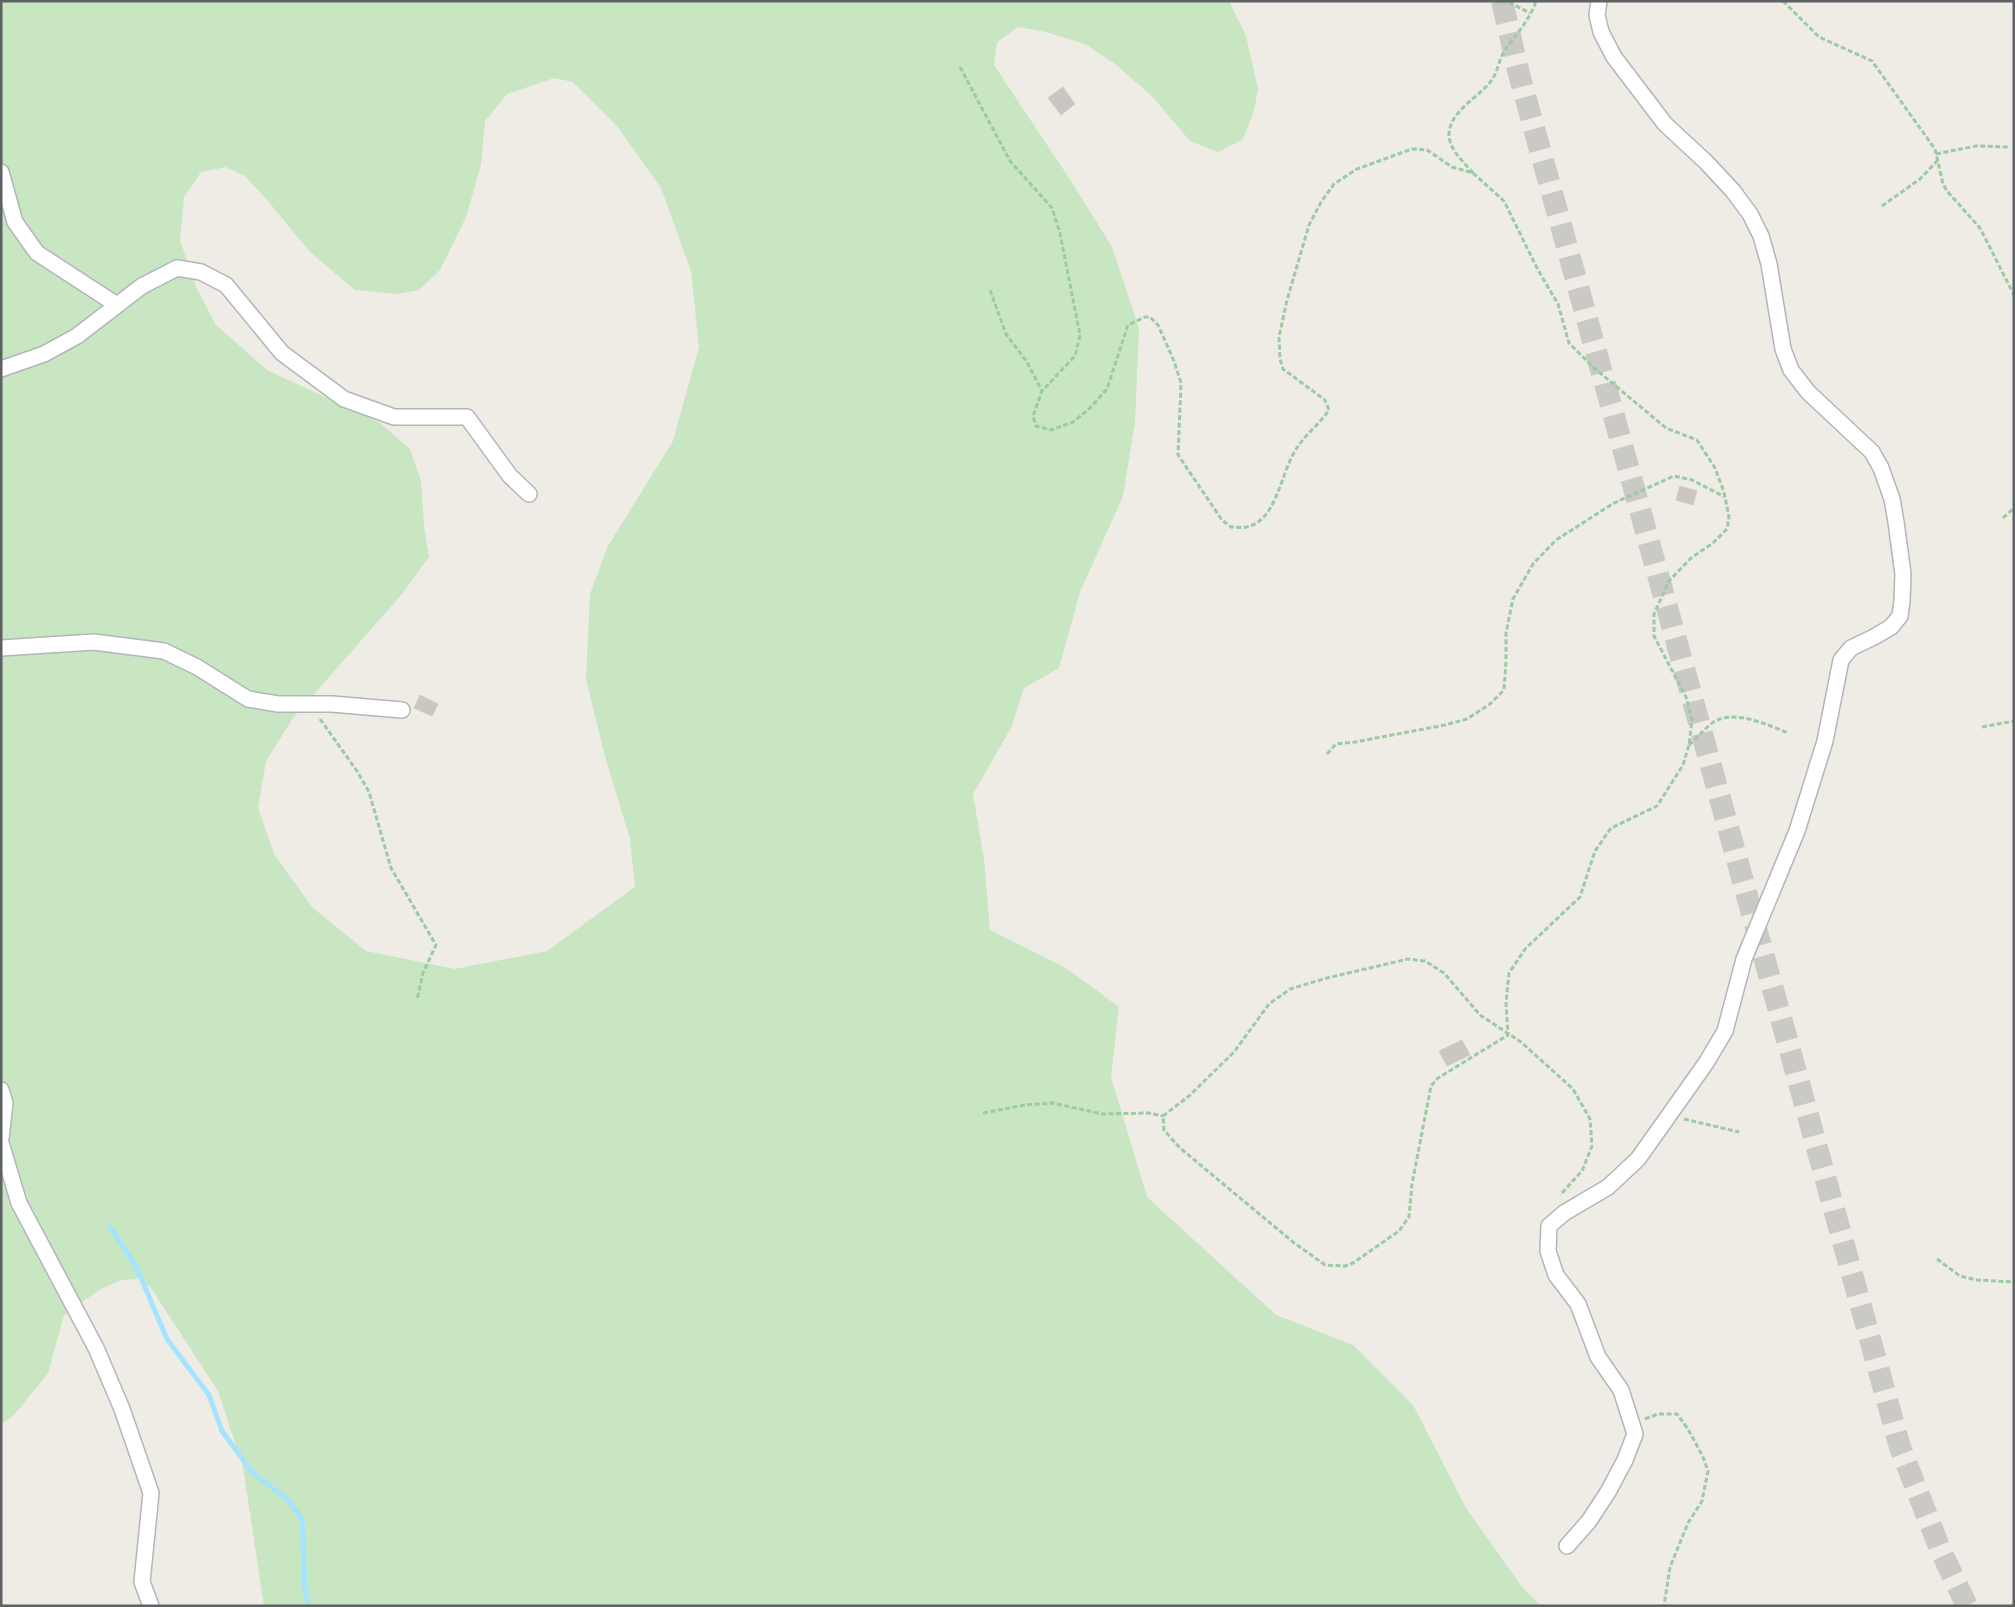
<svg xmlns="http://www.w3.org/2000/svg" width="2015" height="1607" font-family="'DM Sans',sans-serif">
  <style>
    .green { fill: #c7e6c1; fill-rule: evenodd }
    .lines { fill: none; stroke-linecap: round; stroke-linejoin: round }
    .stream { stroke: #a5e4ff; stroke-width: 5 }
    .building { fill: #cac6c1; stroke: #d4ccc3 }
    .primary-tunnel { stroke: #cac9c5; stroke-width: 22; stroke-dasharray: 22 11; stroke-linecap: butt }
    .street-casing { stroke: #b2b6ba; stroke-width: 18 }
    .path { stroke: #9ccaa3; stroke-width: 3; stroke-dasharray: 5 2.5; stroke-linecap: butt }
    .street { stroke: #fff; stroke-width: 15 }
  </style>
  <rect width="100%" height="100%" fill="#efebe5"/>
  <path class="green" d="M 1,1 L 1229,1 L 1246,36 L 1258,88 L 1254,111 L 1243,139 L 1218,152 L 1190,141 L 1153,97 L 1115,64 L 1085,44 L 1046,32 L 1018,27 L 997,42 L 994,65 L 1071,181 L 1112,247 L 1139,328 L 1135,422 L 1123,496 L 1080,592 L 1059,668 L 1024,688 L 1011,728 L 973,794 L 984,860 L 990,930 L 1066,968 L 1119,1007 L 1111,1077 L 1147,1197 L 1276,1315 L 1353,1345 L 1413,1405 L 1466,1508 L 1523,1588 L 1541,1606 L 264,1606 L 243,1467 L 218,1391 L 151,1288 L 138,1279 L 121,1280 L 99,1290 L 64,1315 L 48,1373 L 14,1415 L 1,1424 ZM 554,78 L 573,82 L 617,126 L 661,188 L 691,271 L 699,347 L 673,441 L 608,546 L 590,594 L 586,679 L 604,753 L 630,839 L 635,887 L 547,951 L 455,969 L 366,951 L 313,908 L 274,854 L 258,808 L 266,761 L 293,718 L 402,594 L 429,557 L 424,526 L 421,481 L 410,449 L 380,423 L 267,370 L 216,325 L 196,287 L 180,240 L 184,197 L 201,172 L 226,167 L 245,176 L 268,201 L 310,252 L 355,290 L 398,294 L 419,290 L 440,270 L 466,217 L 481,165 L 485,121 L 507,94 Z"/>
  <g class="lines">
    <path class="stream" d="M 110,1227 L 136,1266 L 167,1339 L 209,1395 L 222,1431 L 252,1472 L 288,1500 L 302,1519 L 305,1590 L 308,1606"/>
  </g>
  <g class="building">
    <path d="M 1063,87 L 1075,104 L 1061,115 L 1048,98 Z"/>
    <path d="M 1680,486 L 1697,491 L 1693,505 L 1676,500 Z"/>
    <path d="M 420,695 L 438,704 L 432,716 L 414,708 Z"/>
    <path d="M 1462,1040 L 1470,1055 L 1447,1066 L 1439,1051 Z"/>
  </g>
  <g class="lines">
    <path class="primary-tunnel" d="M 1502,1 L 1519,74 L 1900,1447 L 1940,1549 L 1967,1606"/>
    <g class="street-casing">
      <g id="street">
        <path d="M 1,172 L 15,222 L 37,253 L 117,305"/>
        <path d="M 1,369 L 44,354 L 77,336 L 142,286 L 177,268 L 201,272 L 226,285 L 282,353 L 344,399 L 394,417 L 467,417 L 510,476 L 529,494"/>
        <path d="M 1,648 L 94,642 L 164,651 L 197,667 L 248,699 L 278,704 L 332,704 L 402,710"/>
        <path d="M 1,1090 L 5,1103 L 1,1138"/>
        <path d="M 1,1143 L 19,1203 L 96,1348 L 122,1409 L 151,1493 L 142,1582 L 151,1606"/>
        <path d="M 1567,1546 L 1589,1521 L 1608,1492 L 1625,1460 L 1635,1434 L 1621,1390 L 1598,1357 L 1578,1304 L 1556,1275 L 1548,1251 L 1549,1226 L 1564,1213 L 1608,1187 L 1638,1159 L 1706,1063 L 1725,1031 L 1744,959 L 1797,831 L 1825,741 L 1841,660 L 1851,648 L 1874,637 L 1891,627 L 1900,616 L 1902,601 L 1903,574 L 1896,522 L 1892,499 L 1881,468 L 1872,452 L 1808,392 L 1791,370 L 1783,349 L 1769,264 L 1761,236 L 1750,214 L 1733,191 L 1706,162 L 1665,124 L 1614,57 L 1601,32 L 1597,15 L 1599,1"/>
      </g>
    </g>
    <g class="path">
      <path d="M 1494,1 L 1510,3 L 1530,13"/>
      <path d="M 1783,1 L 1819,37 L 1872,61 L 1935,149 L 1943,184 L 1947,191 L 1980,228 L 2014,295"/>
      <path d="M 960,67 L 1010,161 L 1052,208 L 1060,233 L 1080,335 L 1075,356 L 1042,391 L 1033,416 L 1036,426 L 1051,430 L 1073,422 L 1089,409 L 1107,389 L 1128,325 L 1145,317 L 1150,317 L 1158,325 L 1174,361 L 1181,383 L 1178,455 L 1222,520 L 1231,527 C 1236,527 1242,528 1247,527 C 1277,520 1280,475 1295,451 C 1304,435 1319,425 1329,410 L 1325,400 L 1283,369 L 1280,359 L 1279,337 L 1287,300 L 1309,225 L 1321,202 L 1334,184 L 1357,169 L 1412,149 L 1427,150 L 1452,167 L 1473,173 L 1504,201 L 1538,270 L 1558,304 L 1569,343 L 1593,367 L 1666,428 L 1697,440 L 1715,468 L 1724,492 L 1729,517 L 1727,529 L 1713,543 L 1691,558 L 1669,581 L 1654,614 L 1654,636 L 1686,697 L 1692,720 L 1689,745 L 1683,765 L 1657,806 L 1611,828 L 1595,851 L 1580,897 L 1525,949 L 1509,973 L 1506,1003 L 1508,1035 L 1438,1078 L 1431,1086 L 1412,1184 L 1409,1217 L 1399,1231 L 1353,1263 L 1345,1266 L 1325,1265 L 1293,1242 L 1180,1148 L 1164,1130 L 1163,1116"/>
      <path d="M 1936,154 L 1976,146 L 2010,147"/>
      <path d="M 1473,173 C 1464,162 1449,150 1449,134 C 1450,111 1478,98 1491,81 C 1498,72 1499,59 1505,50 C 1516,34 1530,20 1536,1"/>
      <path d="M 1882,206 L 1920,179 L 1938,160"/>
      <path d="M 990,290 L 1006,334 L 1027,362 L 1042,391"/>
      <path d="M 2003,518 L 2014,508"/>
      <path d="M 320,719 L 357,771 L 369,792 L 391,868 L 436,945 L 423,973 L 417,1000"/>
      <path d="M 1982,727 L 2014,721"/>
      <path d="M 1689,745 C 1697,738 1706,727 1715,721 C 1737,710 1768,725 1788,733"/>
      <path d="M 1327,754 L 1336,744 L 1355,742 L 1445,725 L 1467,719 L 1490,704 L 1504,690 L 1506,661 L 1506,633 L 1513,599 L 1533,564 L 1556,540 L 1614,503 L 1674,476 L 1692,480 L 1725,497"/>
      <path d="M 983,1113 L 1025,1105 L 1053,1103 L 1102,1114 L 1149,1113 L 1163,1116"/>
      <path d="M 1163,1116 L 1189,1096 L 1234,1052 L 1269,1004 L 1290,989 L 1327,978 L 1408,959 L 1425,961 L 1444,973 L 1480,1015 L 1521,1042 L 1573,1089 L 1590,1119 L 1592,1146 L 1582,1171 L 1560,1195"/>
      <path d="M 1684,1119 L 1739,1132"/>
      <path d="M 1937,1259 L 1960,1276 L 1977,1280 L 2014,1282"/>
      <path d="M 1645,1419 L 1658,1414 L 1677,1414 L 1688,1429 L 1703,1457 L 1708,1471 L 1702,1501 L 1688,1523 L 1670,1567 L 1664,1606"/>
    </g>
    <use href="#street" class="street"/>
  </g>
  <rect width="2015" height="1607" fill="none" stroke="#5d6265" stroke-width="5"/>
</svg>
